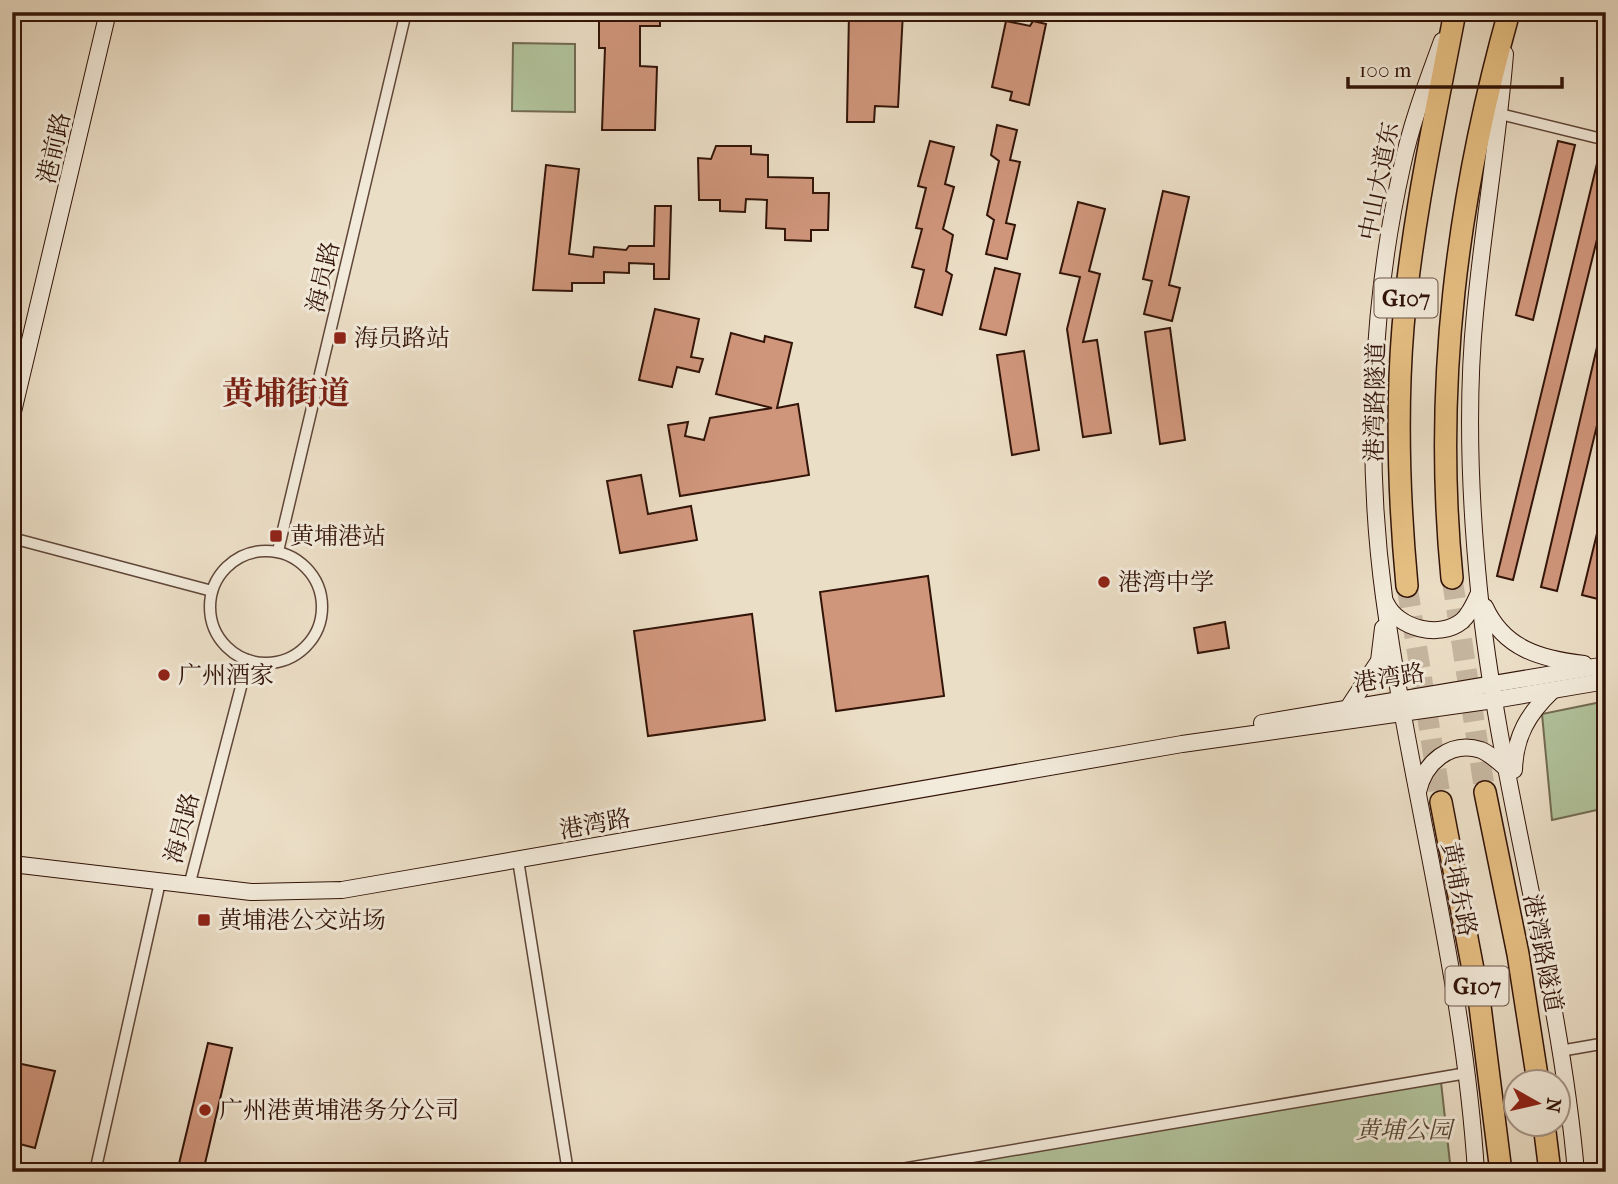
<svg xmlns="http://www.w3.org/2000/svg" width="1618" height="1184" font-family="'IM FELL French Canon','Noto Serif SC',serif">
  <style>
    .park { fill: #b1c29b; stroke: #726b52; stroke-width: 2 }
    .building { fill: #d0967c; stroke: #321408; stroke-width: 2 }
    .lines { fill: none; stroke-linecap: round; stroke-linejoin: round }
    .highway-tunnel { stroke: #c6b6a0; stroke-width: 21; stroke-dasharray: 21 10; stroke-linecap: butt }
    .street-casing { stroke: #604638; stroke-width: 13 }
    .secondary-casing { stroke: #321408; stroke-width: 18 }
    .highway-casing { stroke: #321408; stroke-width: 24 }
    .street { stroke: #f2eada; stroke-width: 10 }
    .secondary { stroke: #f2eada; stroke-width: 16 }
    .highway { stroke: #e6bf83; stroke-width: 21 }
    .poi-dot { fill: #8f2418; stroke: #f2eada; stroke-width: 2.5 }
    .labels { text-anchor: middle; stroke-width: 6; stroke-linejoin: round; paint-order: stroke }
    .shield { fill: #f2eada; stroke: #6c5447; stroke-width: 2 }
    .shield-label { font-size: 23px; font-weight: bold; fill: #321408 }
    .street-label { font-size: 24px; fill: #321408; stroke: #f2eada }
    .poi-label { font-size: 24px; fill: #321408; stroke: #f2eada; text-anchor: start }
    .park-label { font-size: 24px; font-style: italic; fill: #584834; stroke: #f2eada }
    .district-label { font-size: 32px; font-weight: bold; fill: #7a1f14; stroke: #f2eada }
  </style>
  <rect width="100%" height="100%" fill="#ebdec6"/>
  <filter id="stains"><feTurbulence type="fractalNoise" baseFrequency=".00286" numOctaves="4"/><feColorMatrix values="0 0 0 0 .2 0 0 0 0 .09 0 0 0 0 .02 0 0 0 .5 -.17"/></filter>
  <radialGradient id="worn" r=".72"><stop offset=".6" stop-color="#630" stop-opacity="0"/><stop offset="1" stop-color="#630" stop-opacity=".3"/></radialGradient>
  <g class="park">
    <path d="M 513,43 L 575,44 L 575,112 L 512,111 Z"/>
    <path d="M 1606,701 L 1606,808 L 1552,820 L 1542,714 Z"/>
    <path d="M 1441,1082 L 1451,1172 L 892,1172 Z"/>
  </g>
  <g class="building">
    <path d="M 599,12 L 660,12 L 660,26 L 640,26 L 640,66 L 657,67 L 655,130 L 602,130 L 605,48 L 599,48 Z"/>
    <path d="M 849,12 L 903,12 L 898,107 L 875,106 L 874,122 L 847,122 Z"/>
    <path d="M 1006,21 L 1030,26 L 1033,21 L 1046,24 L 1029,105 L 1010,100 L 1012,92 L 992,87 Z"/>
    <path d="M 997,125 L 1017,130 L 1010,160 L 1020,162 L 1006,223 L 1015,225 L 1007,259 L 986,254 L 994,220 L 987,215 L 999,161 L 991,155 Z"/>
    <path d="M 930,141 L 954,147 L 945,184 L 954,187 L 943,229 L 953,235 L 946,271 L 952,275 L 942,315 L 915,307 L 924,270 L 912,267 L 922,229 L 916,228 L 926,188 L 918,186 Z"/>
    <path d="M 1558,141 L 1575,145 L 1533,320 L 1516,315 Z"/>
    <path d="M 716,146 L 751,146 L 751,154 L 768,155 L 768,177 L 813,178 L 813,193 L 829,193 L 828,230 L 811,230 L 811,241 L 785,240 L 785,229 L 766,228 L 767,200 L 746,199 L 745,212 L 720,211 L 720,200 L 699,200 L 698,158 L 711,159 Z"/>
    <path d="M 1601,147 L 1606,148 L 1606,203 L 1513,580 L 1497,576 Z"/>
    <path d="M 546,165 L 579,169 L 569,254 L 593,257 L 594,247 L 626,250 L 629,246 L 654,246 L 655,206 L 671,206 L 669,279 L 654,279 L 654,264 L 629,263 L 629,273 L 604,272 L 604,283 L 572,283 L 572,291 L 533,290 Z"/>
    <path d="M 1163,191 L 1189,197 L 1169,285 L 1180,288 L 1172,321 L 1144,314 L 1152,281 L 1143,279 Z"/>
    <path d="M 1078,202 L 1105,209 L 1089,271 L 1100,274 L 1083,342 L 1097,340 L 1111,433 L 1083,437 L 1067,329 L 1080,277 L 1060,273 Z"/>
    <path d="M 995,268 L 1020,274 L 1006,335 L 980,329 Z"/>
    <path d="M 655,309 L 699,319 L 691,357 L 703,359 L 699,372 L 677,367 L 672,387 L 639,380 Z"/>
    <path d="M 1170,328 L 1185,440 L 1160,444 L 1145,332 Z"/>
    <path d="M 1601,330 L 1606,331 L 1606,388 L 1557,591 L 1541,587 Z"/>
    <path d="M 731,333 L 764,342 L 765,336 L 792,343 L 777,408 L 798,404 L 809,475 L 680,496 L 668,425 L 688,422 L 685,436 L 704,440 L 710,418 L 772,408 L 716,394 Z"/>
    <path d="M 1024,351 L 1039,450 L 1012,455 L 997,355 Z"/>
    <path d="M 641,475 L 648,514 L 691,506 L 697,540 L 620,553 L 607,481 Z"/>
    <path d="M 1601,517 L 1606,517 L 1606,565 L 1598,599 L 1582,595 Z"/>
    <path d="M 928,576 L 944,696 L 836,711 L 820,592 Z"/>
    <path d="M 752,614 L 765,720 L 648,736 L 634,631 Z"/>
    <path d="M 1225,622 L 1229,648 L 1198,653 L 1194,628 Z"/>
    <path d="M 208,1043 L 232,1048 L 203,1172 L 177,1172 Z"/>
    <path d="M 12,1062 L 55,1071 L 35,1148 L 12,1142 Z"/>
  </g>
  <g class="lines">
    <g class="highway-tunnel">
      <path d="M 1452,578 L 1485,792"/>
      <path d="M 1407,586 L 1441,802"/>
    </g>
    <g class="street-casing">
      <g id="street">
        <path d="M 1500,114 L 1606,140"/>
        <path d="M 12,538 L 212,591"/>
        <circle cx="266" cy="607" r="56"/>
        <path d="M 278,551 L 406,12"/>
        <path d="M 518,860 L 568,1172"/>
        <path d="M 189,886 L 248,660"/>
        <path d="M 1560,1051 L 1606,1043"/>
        <path d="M 95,1172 L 160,882"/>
        <path d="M 884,1172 L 1467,1073"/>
      </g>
    </g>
    <g class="secondary-casing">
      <g id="secondary">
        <path d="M 1442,41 C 1427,82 1411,124 1402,167 C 1371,305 1365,457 1384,597 C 1410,789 1464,978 1476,1172"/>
        <path d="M 1505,54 C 1498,141 1483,227 1475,313 C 1466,405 1470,499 1479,590 C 1499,786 1559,976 1576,1172"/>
        <path d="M 12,416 L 108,12"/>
        <path d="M 1386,603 C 1398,629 1440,639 1462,621 C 1470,614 1475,602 1479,593"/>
        <path d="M 1485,607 C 1504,649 1541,659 1584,664"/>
        <path d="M 1348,708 L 1379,661 L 1383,628"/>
        <path d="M 1262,723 L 1606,665"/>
        <path d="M 1514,770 C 1515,736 1528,714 1552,691"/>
        <path d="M 1418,792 C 1424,763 1450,740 1481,750 C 1491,754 1500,763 1508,770"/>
        <path d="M 12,864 L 251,892 L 342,890 L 1182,744 L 1494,700 L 1606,681"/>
      </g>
    </g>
    <g class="highway-casing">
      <g id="highway">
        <path d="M 1452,578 C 1433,385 1457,198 1509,12"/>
        <path d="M 1407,586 C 1399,500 1396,413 1403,327 C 1412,221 1435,117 1455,12"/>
        <path d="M 1485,792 L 1518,954 L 1538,1082"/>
        <path d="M 1441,802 L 1480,1006 L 1501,1172"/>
        <path d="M 1544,1124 L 1550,1172"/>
      </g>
    </g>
    <use href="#street" class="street"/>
    <use href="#secondary" class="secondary"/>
    <use href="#highway" class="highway"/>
  </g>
  <g class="poi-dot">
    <rect x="333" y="331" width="14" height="14" rx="3.5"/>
    <rect x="269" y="529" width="14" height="14" rx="3.5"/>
    <circle cx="1104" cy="582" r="7"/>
    <circle cx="164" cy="675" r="7"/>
    <rect x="197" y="913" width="14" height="14" rx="3.5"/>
    <circle cx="205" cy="1110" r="7"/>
  </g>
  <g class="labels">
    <g class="shield">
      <rect x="1374.5" y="278.5" width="63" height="39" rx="5"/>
      <rect x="1445.5" y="966.5" width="63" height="39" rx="5"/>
    </g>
    <g class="shield-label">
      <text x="1406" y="306">G107</text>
      <text x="1477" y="994">G107</text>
    </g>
    <g class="street-label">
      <text transform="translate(54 148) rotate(-77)" y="8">港前路</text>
      <text transform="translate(1379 181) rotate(-79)" y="8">中山大道东</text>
      <text transform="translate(323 277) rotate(-77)" y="8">海员路</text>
      <text transform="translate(1375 402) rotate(-89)" y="8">港湾路隧道</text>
      <text transform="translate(1389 678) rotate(-9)" y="8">港湾路</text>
      <text transform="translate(595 824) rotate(-10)" y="8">港湾路</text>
      <text transform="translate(182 828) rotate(-75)" y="8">海员路</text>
      <text transform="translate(1459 889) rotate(79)" y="8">黄埔东路</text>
      <text transform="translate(1543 953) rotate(79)" y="8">港湾路隧道</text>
    </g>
    <g class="poi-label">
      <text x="354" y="346">海员路站</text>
      <text x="290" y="544">黄埔港站</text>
      <text x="1118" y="590">港湾中学</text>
      <text x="178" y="683">广州酒家</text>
      <text x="218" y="928">黄埔港公交站场</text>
      <text x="219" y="1118">广州港黄埔港务分公司</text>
    </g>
    <g class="park-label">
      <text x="1404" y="1138">黄埔公园</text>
    </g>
    <g class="district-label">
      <text x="286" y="404">黄埔街道</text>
    </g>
  </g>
  <rect width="1618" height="1184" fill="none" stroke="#ebdec6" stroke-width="42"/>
  <rect x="14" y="14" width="1590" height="1156" fill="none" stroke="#321408" stroke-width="3.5"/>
  <rect x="21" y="21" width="1576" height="1142" fill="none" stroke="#321408" stroke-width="2"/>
  <g transform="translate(1537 1103) rotate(98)"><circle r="33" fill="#f2eada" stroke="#a59486" stroke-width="2"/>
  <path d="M0-5L12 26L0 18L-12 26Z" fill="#8f2418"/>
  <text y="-10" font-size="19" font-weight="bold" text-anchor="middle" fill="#321408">N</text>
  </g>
  <path d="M1348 77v10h214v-10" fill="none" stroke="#321408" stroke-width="3.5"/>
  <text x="1359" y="77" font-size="21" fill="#321408" stroke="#f2eada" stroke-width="5" paint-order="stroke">100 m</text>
  <rect width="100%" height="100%" filter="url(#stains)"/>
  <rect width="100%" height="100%" fill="url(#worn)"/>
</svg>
